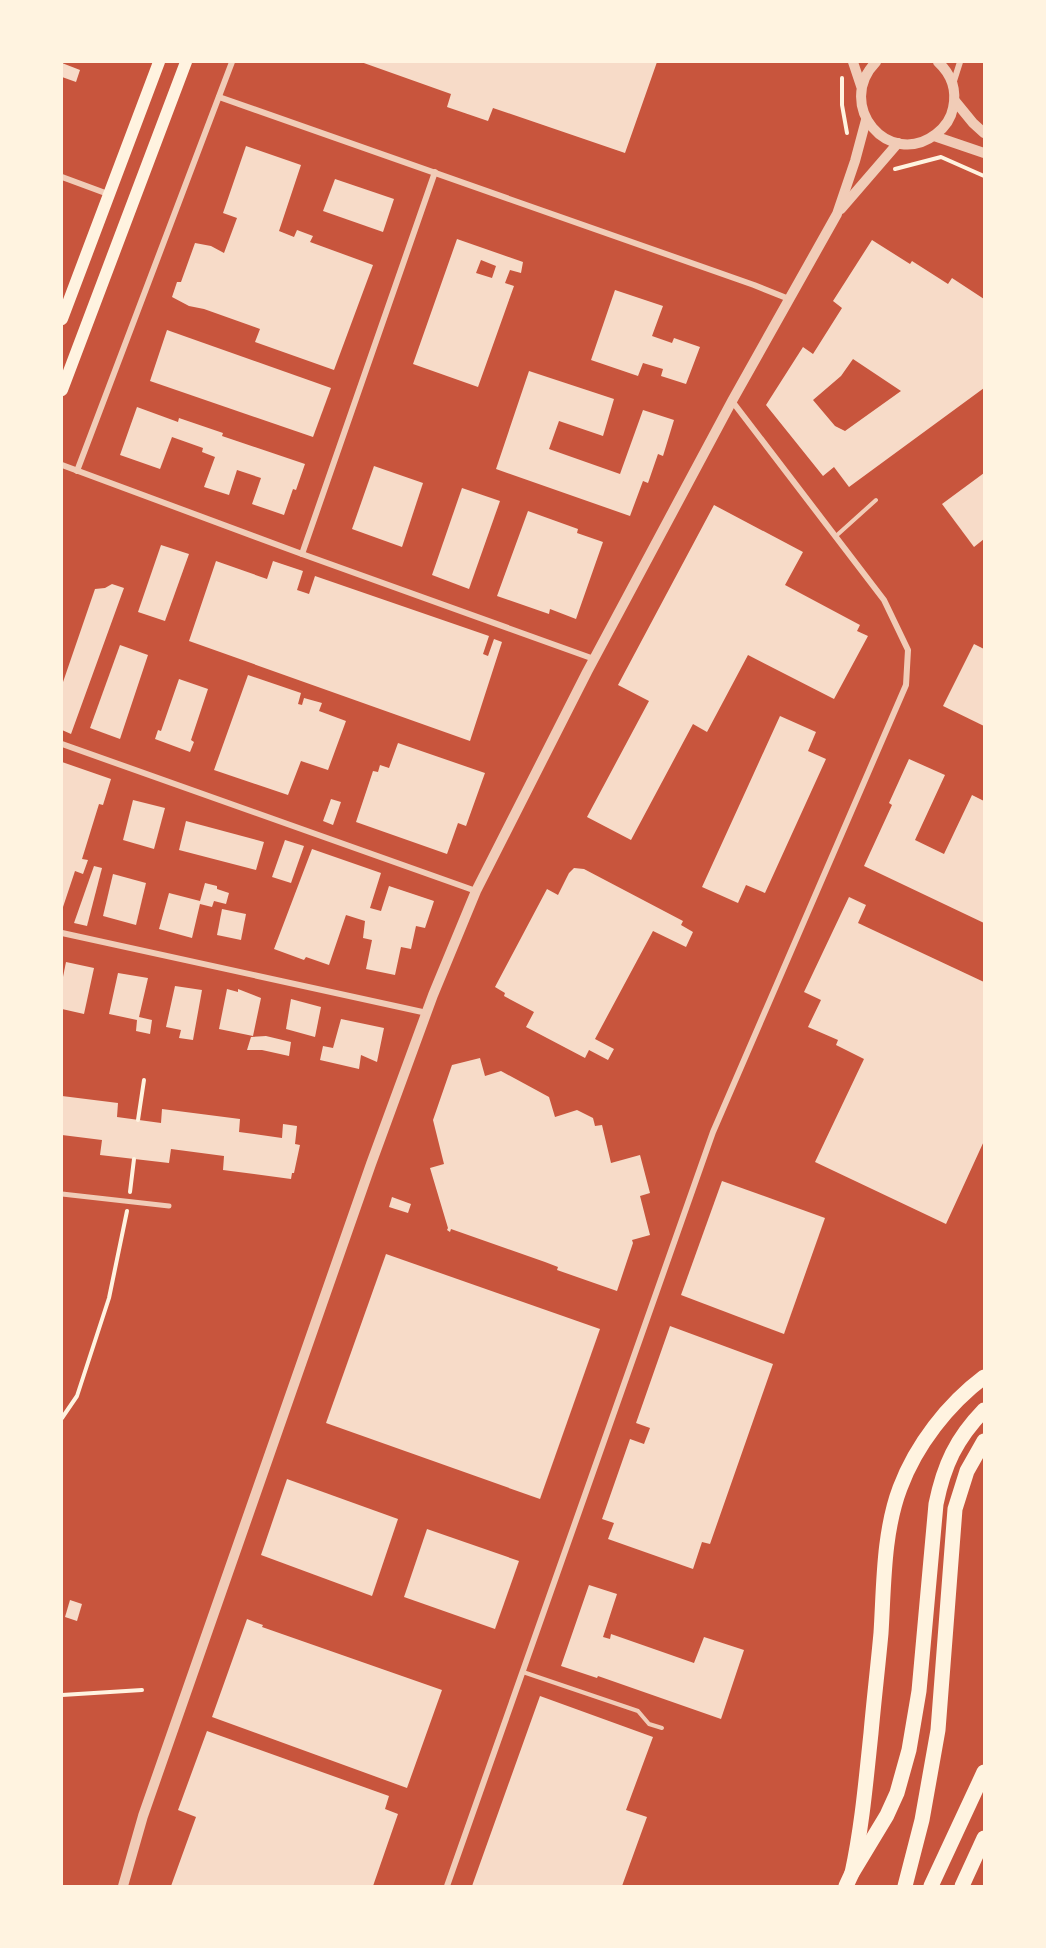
<svg xmlns="http://www.w3.org/2000/svg" width="1046" height="1948" font-family="'Fira Sans',sans-serif">
  <style>
    .building { fill: #f7dbc8; fill-rule: evenodd }
    .lines { fill: none; stroke-linecap: round; stroke-linejoin: round }
    .path { stroke: #fff3e0; stroke-width: 4 }
    .service { stroke: #f1ccb7; stroke-width: 4 }
    .pedestrian { stroke: #f1ccb7; stroke-width: 5 }
    .minor { stroke: #f1ccb7; stroke-width: 6 }
    .tertiary { stroke: #f1ccb7; stroke-width: 10 }
    .primary { stroke: #fff3e0; stroke-width: 12 }
    .motorway { stroke: #fff3e0; stroke-width: 15 }
  </style>
  <rect width="100%" height="100%" fill="#c8553d"/>
  <g class="building">
    <path d="M 361,62 L 657,62 L 625,153 L 493,108 L 488,121 L 447,107 L 451,94 Z"/>
    <path d="M 62,63 L 80,70 L 76,82 L 62,77 Z"/>
    <path d="M 246,146 L 301,165 L 279,231 L 294,237 L 297,230 L 313,236 L 310,242 L 373,265 L 334,370 L 255,342 L 260,329 L 204,309 L 189,306 L 172,297 L 177,282 L 181,282 L 195,243 L 211,246 L 224,253 L 237,218 L 223,213 Z"/>
    <path d="M 335,179 L 394,199 L 383,232 L 323,211 Z"/>
    <path d="M 457,239 L 523,262 L 521,273 L 510,270 L 505,283 L 514,286 L 478,387 L 413,364 ZM 481,260 L 496,266 L 492,278 L 476,273 Z"/>
    <path d="M 872,240 L 910,264 L 912,261 L 948,284 L 952,278 L 984,299 L 984,388 L 849,487 L 834,467 L 823,476 L 766,405 L 803,347 L 813,354 L 842,308 L 833,301 ZM 853,359 L 901,391 L 845,431 L 835,426 L 813,400 L 841,376 Z"/>
    <path d="M 615,290 L 663,306 L 652,336 L 672,343 L 674,338 L 700,347 L 686,384 L 661,376 L 663,369 L 643,363 L 638,376 L 591,360 Z"/>
    <path d="M 167,330 L 331,388 L 313,437 L 150,381 Z"/>
    <path d="M 529,371 L 614,399 L 603,436 L 559,421 L 549,449 L 620,474 L 643,410 L 674,420 L 663,456 L 658,454 L 648,483 L 643,481 L 630,516 L 496,469 Z"/>
    <path d="M 137,407 L 178,422 L 179,418 L 223,433 L 222,436 L 305,464 L 296,490 L 293,489 L 284,515 L 252,504 L 261,478 L 237,470 L 229,495 L 204,487 L 215,457 L 202,452 L 203,448 L 172,437 L 160,469 L 120,455 Z"/>
    <path d="M 374,466 L 423,483 L 402,547 L 352,529 Z"/>
    <path d="M 984,473 L 984,539 L 974,547 L 942,504 Z"/>
    <path d="M 462,488 L 500,501 L 469,589 L 432,575 Z"/>
    <path d="M 714,505 L 803,552 L 785,585 L 860,625 L 857,631 L 868,636 L 834,699 L 748,655 L 707,732 L 693,724 L 631,840 L 587,817 L 649,701 L 618,685 Z"/>
    <path d="M 528,511 L 578,529 L 577,533 L 603,542 L 576,619 L 550,609 L 549,614 L 497,596 Z"/>
    <path d="M 161,545 L 189,554 L 165,621 L 138,612 Z"/>
    <path d="M 216,561 L 267,579 L 273,561 L 303,571 L 297,590 L 309,594 L 315,576 L 489,636 L 483,654 L 488,656 L 494,639 L 502,642 L 470,741 L 189,641 Z"/>
    <path d="M 112,584 L 124,588 L 71,734 L 62,730 L 62,685 L 95,589 L 105,588 Z"/>
    <path d="M 974,644 L 984,649 L 984,726 L 943,706 Z"/>
    <path d="M 120,645 L 148,655 L 120,739 L 90,728 Z"/>
    <path d="M 248,675 L 301,693 L 298,704 L 302,705 L 304,698 L 322,703 L 319,711 L 346,721 L 328,770 L 301,761 L 288,795 L 214,770 Z"/>
    <path d="M 179,679 L 208,689 L 191,740 L 194,742 L 190,752 L 155,739 L 158,730 L 161,731 Z"/>
    <path d="M 780,716 L 816,732 L 808,751 L 826,759 L 765,893 L 746,885 L 738,903 L 702,887 Z"/>
    <path d="M 398,743 L 485,773 L 466,826 L 458,823 L 447,854 L 356,822 L 373,771 L 378,772 L 380,765 L 389,768 Z"/>
    <path d="M 909,759 L 945,775 L 915,840 L 944,854 L 972,795 L 984,801 L 984,923 L 864,866 L 892,805 L 889,803 Z"/>
    <path d="M 62,762 L 111,779 L 103,805 L 99,804 L 82,859 L 88,860 L 83,874 L 75,871 L 62,910 Z"/>
    <path d="M 331,799 L 341,802 L 333,825 L 323,821 Z"/>
    <path d="M 133,800 L 165,808 L 154,849 L 123,840 Z"/>
    <path d="M 186,821 L 264,842 L 256,870 L 179,850 Z"/>
    <path d="M 285,840 L 304,846 L 291,883 L 272,877 Z"/>
    <path d="M 312,849 L 381,873 L 370,908 L 381,911 L 389,886 L 434,901 L 425,928 L 416,926 L 411,949 L 401,947 L 395,975 L 366,969 L 372,940 L 363,938 L 365,921 L 346,915 L 329,965 L 306,957 L 304,960 L 274,949 Z"/>
    <path d="M 94,866 L 102,868 L 87,926 L 74,923 Z"/>
    <path d="M 574,868 L 584,869 L 683,921 L 681,925 L 693,932 L 686,947 L 653,931 L 595,1039 L 614,1049 L 608,1060 L 589,1050 L 585,1058 L 526,1027 L 534,1012 L 504,996 L 505,993 L 495,987 L 547,889 L 558,895 L 569,873 Z"/>
    <path d="M 113,874 L 146,883 L 136,925 L 103,916 Z"/>
    <path d="M 205,883 L 217,886 L 217,889 L 229,893 L 226,904 L 214,901 L 212,907 L 200,904 L 192,938 L 159,929 L 169,893 L 200,901 Z"/>
    <path d="M 849,897 L 866,905 L 858,923 L 984,982 L 984,1141 L 946,1224 L 815,1162 L 864,1059 L 836,1045 L 838,1040 L 808,1027 L 821,1000 L 804,992 Z"/>
    <path d="M 222,909 L 246,914 L 241,940 L 217,935 Z"/>
    <path d="M 66,962 L 94,968 L 84,1014 L 62,1009 L 62,982 Z"/>
    <path d="M 118,973 L 148,978 L 139,1017 L 152,1020 L 150,1034 L 136,1031 L 137,1020 L 109,1014 Z"/>
    <path d="M 175,986 L 202,990 L 193,1040 L 179,1038 L 181,1030 L 166,1027 Z"/>
    <path d="M 227,989 L 238,992 L 238,989 L 261,998 L 253,1036 L 219,1029 Z"/>
    <path d="M 291,999 L 321,1007 L 315,1037 L 286,1029 Z"/>
    <path d="M 341,1019 L 384,1028 L 377,1062 L 361,1055 L 359,1069 L 320,1060 L 323,1046 L 333,1048 Z"/>
    <path d="M 266,1036 L 291,1042 L 289,1056 L 262,1050 L 247,1050 L 251,1037 Z"/>
    <path d="M 480,1058 L 485,1076 L 501,1071 L 549,1097 L 555,1117 L 577,1110 L 593,1118 L 595,1126 L 602,1125 L 611,1163 L 640,1155 L 650,1193 L 640,1196 L 650,1235 L 632,1240 L 633,1243 L 617,1291 L 557,1270 L 558,1267 L 545,1262 L 451,1229 L 450,1232 L 447,1230 L 448,1228 L 430,1168 L 444,1164 L 433,1120 L 452,1065 Z"/>
    <path d="M 62,1096 L 118,1103 L 117,1117 L 161,1123 L 162,1109 L 240,1119 L 239,1132 L 282,1138 L 283,1124 L 297,1126 L 295,1144 L 300,1145 L 294,1173 L 292,1173 L 291,1179 L 223,1170 L 224,1156 L 171,1149 L 169,1163 L 100,1155 L 102,1140 L 62,1135 Z"/>
    <path d="M 722,1181 L 825,1218 L 784,1334 L 681,1295 Z"/>
    <path d="M 392,1197 L 411,1204 L 408,1213 L 389,1207 Z"/>
    <path d="M 386,1254 L 600,1329 L 540,1499 L 326,1423 Z"/>
    <path d="M 670,1326 L 773,1364 L 710,1544 L 702,1542 L 693,1569 L 608,1539 L 614,1523 L 602,1519 L 630,1439 L 644,1444 L 650,1428 L 636,1423 Z"/>
    <path d="M 287,1479 L 398,1519 L 372,1596 L 261,1555 Z"/>
    <path d="M 427,1529 L 519,1561 L 495,1629 L 404,1597 Z"/>
    <path d="M 589,1585 L 617,1594 L 603,1637 L 610,1639 L 611,1634 L 694,1663 L 704,1637 L 744,1650 L 721,1719 L 598,1676 L 597,1678 L 561,1666 Z"/>
    <path d="M 70,1600 L 82,1604 L 77,1621 L 65,1617 Z"/>
    <path d="M 247,1619 L 263,1625 L 262,1627 L 442,1690 L 407,1788 L 212,1717 Z"/>
    <path d="M 540,1696 L 653,1737 L 626,1810 L 647,1817 L 622,1886 L 472,1886 Z"/>
    <path d="M 207,1731 L 389,1796 L 385,1809 L 398,1814 L 373,1886 L 171,1886 L 196,1817 L 178,1810 Z"/>
  </g>
  <g class="lines">
    <g class="path">
      <path d="M 842,78 L 842,105 L 847,133"/>
      <path d="M 895,169 L 941,157 L 984,176"/>
      <path d="M 138,1120 L 144,1080"/>
      <path d="M 130,1192 L 134,1159"/>
      <path d="M 62,1418 L 77,1396 L 109,1298 L 127,1211"/>
      <path d="M 62,1695 L 142,1690"/>
    </g>
    <g class="service">
      <path d="M 836,536 L 876,500"/>
      <path d="M 523,1672 L 638,1711 L 649,1724 L 662,1728"/>
    </g>
    <path class="pedestrian" d="M 62,1194 L 169,1206"/>
    <g class="minor">
      <path d="M 953,84 L 960,62"/>
      <path d="M 219,97 L 754,285 L 789,299"/>
      <path d="M 62,177 L 108,194"/>
      <path d="M 62,465 L 302,554 L 594,659"/>
      <path d="M 77,471 L 232,62"/>
      <path d="M 302,554 L 435,172"/>
      <path d="M 62,744 L 476,891"/>
      <path d="M 62,933 L 427,1013"/>
      <path d="M 447,1886 L 713,1132 L 906,685 L 908,650 L 884,600 L 732,401"/>
    </g>
    <g class="tertiary">
      <path d="M 853,62 L 861,86"/>
      <path d="M 876,62 C 834,105 889,170 936,134 C 944,128 951,119 953,108 C 957,90 951,74 938,62"/>
      <path d="M 955,101 L 973,123 L 984,133"/>
      <path d="M 934,136 L 984,153"/>
      <path d="M 841,209 L 898,143"/>
      <path d="M 123,1886 L 143,1816 L 371,1164 L 433,995 L 476,891 L 587,672 L 732,401 L 837,214 L 855,161 L 866,120"/>
    </g>
    <g class="primary">
      <path d="M 62,319 L 159,62"/>
      <path d="M 62,390 L 186,62"/>
    </g>
    <g class="motorway">
      <path d="M 852,1873 C 862,1827 866,1780 871,1733 C 874,1699 878,1666 881,1633 C 884,1586 883,1533 900,1488 C 916,1445 948,1404 984,1377"/>
      <path d="M 846,1886 L 852,1873 L 887,1815 L 897,1793 L 909,1750 L 919,1691 L 936,1504 C 944,1465 956,1439 984,1410"/>
      <path d="M 905,1886 L 922,1820 L 938,1730 L 955,1509 L 967,1471 L 984,1441"/>
      <path d="M 931,1886 L 984,1772"/>
      <path d="M 962,1886 L 984,1838"/>
    </g>
  </g>
  <rect width="1046" height="1948" fill="none" stroke="#fff3e0" stroke-width="126"/>
</svg>
